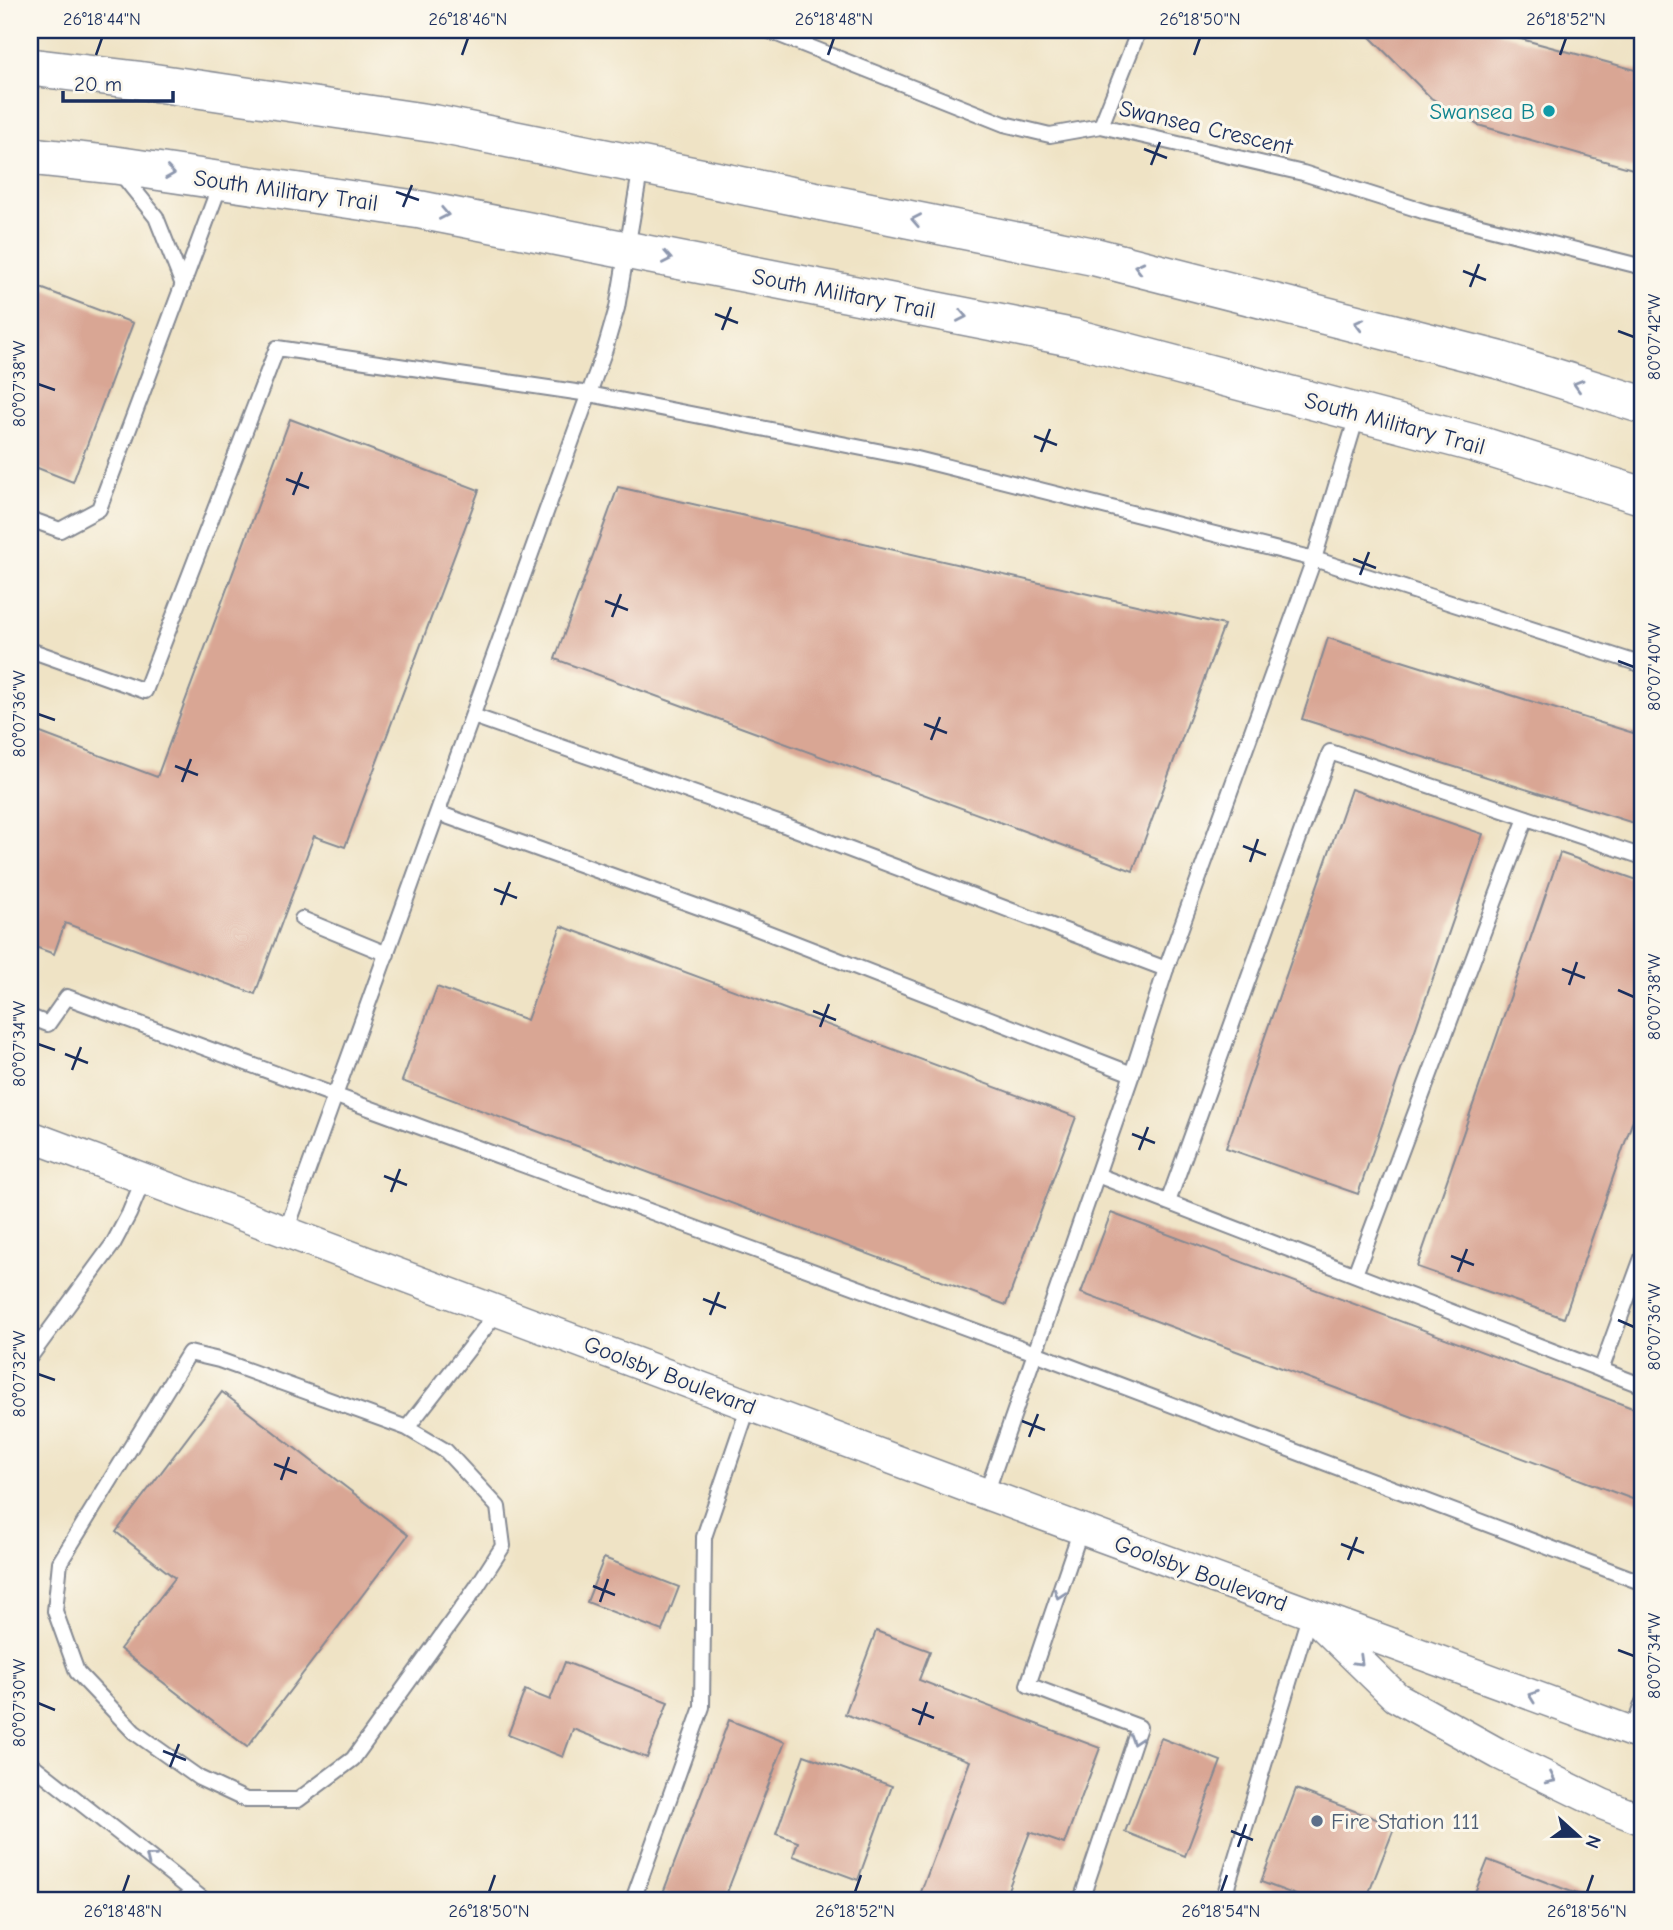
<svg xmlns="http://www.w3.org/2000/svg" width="1673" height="1930" font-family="'Comic Neue',sans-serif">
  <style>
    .building { fill: #d9a694 }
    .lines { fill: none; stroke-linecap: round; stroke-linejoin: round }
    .service-casing { stroke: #858992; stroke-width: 18 }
    .minor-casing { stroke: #858992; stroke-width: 33 }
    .tertiary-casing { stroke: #858992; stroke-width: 40 }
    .service { stroke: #fff; stroke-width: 14 }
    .minor { stroke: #fff; stroke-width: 30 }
    .tertiary { stroke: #fff; stroke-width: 37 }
    .oneway { stroke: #8d97ae }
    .ticks { fill: none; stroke: #1b2f5e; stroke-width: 2.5 }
    .culture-dot { fill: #0f9aa8; stroke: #fbf7ec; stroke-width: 2.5 }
    .service-dot { fill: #5c6f8a; stroke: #fbf7ec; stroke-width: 2.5 }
    .labels { text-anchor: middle; stroke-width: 6; stroke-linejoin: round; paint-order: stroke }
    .culture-label { font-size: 23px; fill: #0d838f; stroke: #fbf7ec; text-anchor: end }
    .street-label { font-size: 23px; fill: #1b2f5e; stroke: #fbf7ec }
    .service-label { font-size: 23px; fill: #4e5e75; stroke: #fbf7ec; text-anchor: start }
    .neatline { fill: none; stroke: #1b2f5e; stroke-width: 2.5 }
    .ticks-label { font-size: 18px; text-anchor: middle; fill: #1b2f5e }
  </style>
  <rect width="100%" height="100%" fill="#fbf7ec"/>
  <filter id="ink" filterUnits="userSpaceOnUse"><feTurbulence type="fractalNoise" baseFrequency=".0143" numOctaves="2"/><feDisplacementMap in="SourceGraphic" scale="14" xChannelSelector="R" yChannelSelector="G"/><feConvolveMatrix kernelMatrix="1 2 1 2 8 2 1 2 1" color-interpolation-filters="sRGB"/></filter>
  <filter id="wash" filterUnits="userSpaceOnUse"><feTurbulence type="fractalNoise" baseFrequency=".00686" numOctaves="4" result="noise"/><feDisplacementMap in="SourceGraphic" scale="28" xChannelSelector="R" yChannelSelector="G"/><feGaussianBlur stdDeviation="1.57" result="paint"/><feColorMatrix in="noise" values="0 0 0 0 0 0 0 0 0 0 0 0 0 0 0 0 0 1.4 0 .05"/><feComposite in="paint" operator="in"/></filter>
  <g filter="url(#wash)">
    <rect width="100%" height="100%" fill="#efe3c5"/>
    <g id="blocks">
      <g class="building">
        <path d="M 1363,30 L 1496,30 L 1499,33 L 1643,72 L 1643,172 L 1478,125 L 1431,98 Z"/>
        <path d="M 30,284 L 133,323 L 73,482 L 30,465 Z"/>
        <path d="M 290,419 L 479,490 L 345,847 L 314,836 L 255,994 L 65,923 L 54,954 L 30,945 L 30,729 L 157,777 Z"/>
        <path d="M 618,487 L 1224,625 L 1133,871 L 555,659 Z"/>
        <path d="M 1328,638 L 1643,736 L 1643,826 L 1302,719 Z"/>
        <path d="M 1351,789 L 1483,834 L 1358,1194 L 1226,1148 Z"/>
        <path d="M 1560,853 L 1643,882 L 1643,1091 L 1564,1318 L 1417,1267 Z"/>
        <path d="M 561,926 L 1076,1117 L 1006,1305 L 402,1081 L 437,987 L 527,1020 Z"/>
        <path d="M 1111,1213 L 1643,1412 L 1643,1503 L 1081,1293 Z"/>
        <path d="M 222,1392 L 408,1535 L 247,1747 L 120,1649 L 175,1578 L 116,1532 Z"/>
        <path d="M 604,1558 L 679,1587 L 662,1631 L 587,1602 Z"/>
        <path d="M 876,1631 L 930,1651 L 919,1680 L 1100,1748 L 1064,1844 L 1030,1832 L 1004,1900 L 918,1900 L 970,1761 L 845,1714 Z"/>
        <path d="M 565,1662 L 668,1702 L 647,1758 L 573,1729 L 563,1757 L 508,1735 L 525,1690 L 550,1700 Z"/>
        <path d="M 729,1720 L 785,1742 L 724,1900 L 683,1900 L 663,1893 Z"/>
        <path d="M 1161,1738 L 1221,1761 L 1185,1856 L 1125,1832 Z"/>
        <path d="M 804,1755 L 892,1786 L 858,1880 L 793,1856 L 798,1842 L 776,1834 Z"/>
        <path d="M 1296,1789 L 1395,1826 L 1366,1900 L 1309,1900 L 1261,1882 Z"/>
        <path d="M 1488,1860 L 1593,1900 L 1472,1900 Z"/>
      </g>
    </g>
  </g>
  <g filter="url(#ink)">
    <use href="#blocks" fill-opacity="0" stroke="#858992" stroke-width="2"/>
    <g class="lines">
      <g class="service-casing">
        <g id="service">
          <path d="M 767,30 L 1004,124 L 1050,135 L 1101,126 L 1303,173 L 1426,212 L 1643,267"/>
          <path d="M 1101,126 L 1139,30"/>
          <path d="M 119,171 L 156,217 L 183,285"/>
          <path d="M 30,519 L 60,530 L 99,509 L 221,182"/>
          <path d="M 30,650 L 145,691 L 277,348 L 589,394 L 913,458 L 1314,559 L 1358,413"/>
          <path d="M 473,716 L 787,826 L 1166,969 L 1314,559 L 1643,665"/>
          <path d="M 438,813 L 743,923 L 1132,1074 L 1166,969"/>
          <path d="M 302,919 L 387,954"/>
          <path d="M 30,1017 L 48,1024 L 67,997 L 1035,1353 L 1643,1583"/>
          <path d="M 1097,1175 L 1643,1386"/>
          <path d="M 1168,1202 L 1330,752 L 1643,857"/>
          <path d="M 286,1231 L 605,349 L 617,308 L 641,166"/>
          <path d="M 1355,1274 L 1526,818"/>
          <path d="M 30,1357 L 113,1244 L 129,1214 L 144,1178"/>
          <path d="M 1601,1370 L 1643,1255"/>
          <path d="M 407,1428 L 446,1451 L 498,1507 L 503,1546 L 476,1588 L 353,1759 L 298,1800 L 246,1800 L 199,1778 L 134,1732 L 77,1672 L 55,1611 L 60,1562 L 189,1353 L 219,1360 L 407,1428 L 499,1310"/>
          <path d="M 986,1494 L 1132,1074"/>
          <path d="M 1081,1529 L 1028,1685 L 1139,1727 L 1081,1900"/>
          <path d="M 1632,1732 L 1643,1702"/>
          <path d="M 30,1763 L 204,1900"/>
          <path d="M 633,1900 L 702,1707 L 704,1537 L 749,1405"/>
          <path d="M 1223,1900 L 1310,1613"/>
        </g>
      </g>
      <g class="minor-casing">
        <g id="minor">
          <path d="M 30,1136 L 986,1494 L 1643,1736"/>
          <path d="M 1318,1621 L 1396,1697 L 1499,1754 L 1602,1804 L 1643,1820"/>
        </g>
      </g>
      <g class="tertiary-casing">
        <g id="tertiary">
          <path d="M 30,67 L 137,80 L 436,124 L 1096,257 L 1499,360 L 1643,405"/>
          <path d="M 30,156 L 115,165 L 421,210 L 1075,338 L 1473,443 L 1643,496"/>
        </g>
      </g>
      <use href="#service" class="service"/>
      <use href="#minor" class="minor"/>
      <use href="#tertiary" class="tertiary"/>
    </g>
    <defs><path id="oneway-chevron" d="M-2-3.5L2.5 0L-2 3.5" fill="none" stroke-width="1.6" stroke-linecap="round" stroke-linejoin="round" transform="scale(1.75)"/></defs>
    <g class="oneway">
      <use href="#oneway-chevron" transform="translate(170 173) rotate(8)"/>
      <use href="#oneway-chevron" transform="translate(444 214) rotate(11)"/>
      <use href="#oneway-chevron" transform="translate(916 220) rotate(-169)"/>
      <use href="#oneway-chevron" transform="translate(667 258) rotate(11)"/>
      <use href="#oneway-chevron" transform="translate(1139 267) rotate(-166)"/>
      <use href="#oneway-chevron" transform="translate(962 316) rotate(11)"/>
      <use href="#oneway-chevron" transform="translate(1359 324) rotate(-166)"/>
      <use href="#oneway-chevron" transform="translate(1578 385) rotate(-163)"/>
      <use href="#oneway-chevron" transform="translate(1059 1594) rotate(109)"/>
      <use href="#oneway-chevron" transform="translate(1359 1661) rotate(44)"/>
      <use href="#oneway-chevron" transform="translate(1533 1696) rotate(-160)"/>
      <use href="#oneway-chevron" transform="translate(1135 1740) rotate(108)"/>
      <use href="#oneway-chevron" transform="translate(1551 1779) rotate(26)"/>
      <use href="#oneway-chevron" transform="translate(150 1858) rotate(-142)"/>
    </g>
  </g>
  <path class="ticks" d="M 96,55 L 102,38M 462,55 L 468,38M 828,55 L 834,38M 1194,55 L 1200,38M 1560,55 L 1566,38M 1144,149 L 1167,158M 1151,165 L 1160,142M 396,192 L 419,200M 403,207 L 412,185M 1463,271 L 1486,280M 1470,287 L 1479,264M 715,314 L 738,323M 722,330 L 731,307M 1618,331 L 1634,337M 38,384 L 55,390M 1034,436 L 1057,445M 1041,452 L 1050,429M 286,479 L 309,488M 293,495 L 302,472M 1353,559 L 1376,568M 1360,575 L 1369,552M 605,601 L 628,610M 612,617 L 621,594M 1618,661 L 1634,667M 38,714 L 55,720M 924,724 L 947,733M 931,740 L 940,717M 175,766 L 198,775M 182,782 L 191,759M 1243,846 L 1266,855M 1250,862 L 1258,839M 494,889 L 517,898M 501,905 L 510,882M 1562,969 L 1585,978M 1569,985 L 1577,962M 1618,990 L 1634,997M 813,1011 L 836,1020M 820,1027 L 829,1004M 38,1044 L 55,1050M 65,1054 L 88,1063M 72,1070 L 81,1047M 1132,1134 L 1155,1143M 1139,1150 L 1148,1127M 384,1176 L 407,1185M 391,1192 L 400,1169M 1451,1256 L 1474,1265M 1458,1272 L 1467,1249M 703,1299 L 726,1308M 710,1315 L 719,1292M 1618,1320 L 1634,1327M 38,1374 L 55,1380M 1022,1421 L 1045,1430M 1029,1437 L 1038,1414M 274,1464 L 297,1473M 281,1480 L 289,1457M 1341,1544 L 1364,1553M 1348,1560 L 1357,1537M 593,1586 L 615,1595M 600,1602 L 608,1579M 1618,1650 L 1634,1656M 38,1703 L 55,1710M 912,1709 L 934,1718M 919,1725 L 927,1702M 163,1751 L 186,1760M 170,1767 L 179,1744M 1231,1831 L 1253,1840M 1238,1847 L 1246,1824M 123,1892 L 129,1875M 489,1892 L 495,1875M 855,1892 L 861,1875M 1221,1892 L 1227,1875M 1587,1892 L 1593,1875"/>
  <circle class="culture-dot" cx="1549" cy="111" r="7"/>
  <circle class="service-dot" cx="1317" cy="1821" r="7"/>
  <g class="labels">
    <g class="culture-label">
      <text x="1535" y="119">Swansea B</text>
    </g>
    <g class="street-label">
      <text transform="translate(1206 127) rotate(13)" y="8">Swansea Crescent</text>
      <text transform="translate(286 190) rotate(8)" y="8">South Military Trail</text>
      <text transform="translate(844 293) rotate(11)" y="8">South Military Trail</text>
      <text transform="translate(1395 423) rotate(15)" y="8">South Military Trail</text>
      <text transform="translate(670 1375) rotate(21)" y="8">Goolsby Boulevard</text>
      <text transform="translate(1201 1573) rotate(20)" y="8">Goolsby Boulevard</text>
    </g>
    <g class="service-label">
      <text x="1331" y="1829">Fire Station 111</text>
    </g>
  </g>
  <rect width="1673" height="1930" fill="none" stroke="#fbf7ec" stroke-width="77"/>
  <g transform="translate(1578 1836) rotate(111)" stroke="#fbf7ec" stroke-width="5" paint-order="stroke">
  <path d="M0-5L12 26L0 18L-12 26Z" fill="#1b2f5e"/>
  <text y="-10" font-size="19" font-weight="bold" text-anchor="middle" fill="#1b2f5e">N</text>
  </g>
  <path d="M63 91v10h110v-10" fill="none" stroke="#1b2f5e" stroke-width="3.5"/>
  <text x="74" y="91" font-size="21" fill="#1b2f5e" stroke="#fbf7ec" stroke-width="5" paint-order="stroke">20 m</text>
  <rect x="38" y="38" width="1596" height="1854" class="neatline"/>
  <g class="ticks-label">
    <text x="102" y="25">26°18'44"N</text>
    <text x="468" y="25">26°18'46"N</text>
    <text x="834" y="25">26°18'48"N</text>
    <text x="1200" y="25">26°18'50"N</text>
    <text x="1566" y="25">26°18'52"N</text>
    <text transform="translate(1654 337) rotate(-90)" y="6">80°07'42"W</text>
    <text transform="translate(19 384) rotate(-90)" y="6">80°07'38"W</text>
    <text transform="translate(1654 667) rotate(-90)" y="6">80°07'40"W</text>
    <text transform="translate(19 714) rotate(-90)" y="6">80°07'36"W</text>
    <text transform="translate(1654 997) rotate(-90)" y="6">80°07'38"W</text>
    <text transform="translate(19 1044) rotate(-90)" y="6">80°07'34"W</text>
    <text transform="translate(1654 1327) rotate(-90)" y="6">80°07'36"W</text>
    <text transform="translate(19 1374) rotate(-90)" y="6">80°07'32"W</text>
    <text transform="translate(1654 1656) rotate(-90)" y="6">80°07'34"W</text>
    <text transform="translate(19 1703) rotate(-90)" y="6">80°07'30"W</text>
    <text x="123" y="1917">26°18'48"N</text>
    <text x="489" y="1917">26°18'50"N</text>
    <text x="855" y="1917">26°18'52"N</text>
    <text x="1221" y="1917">26°18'54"N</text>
    <text x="1587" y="1917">26°18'56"N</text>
  </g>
</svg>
